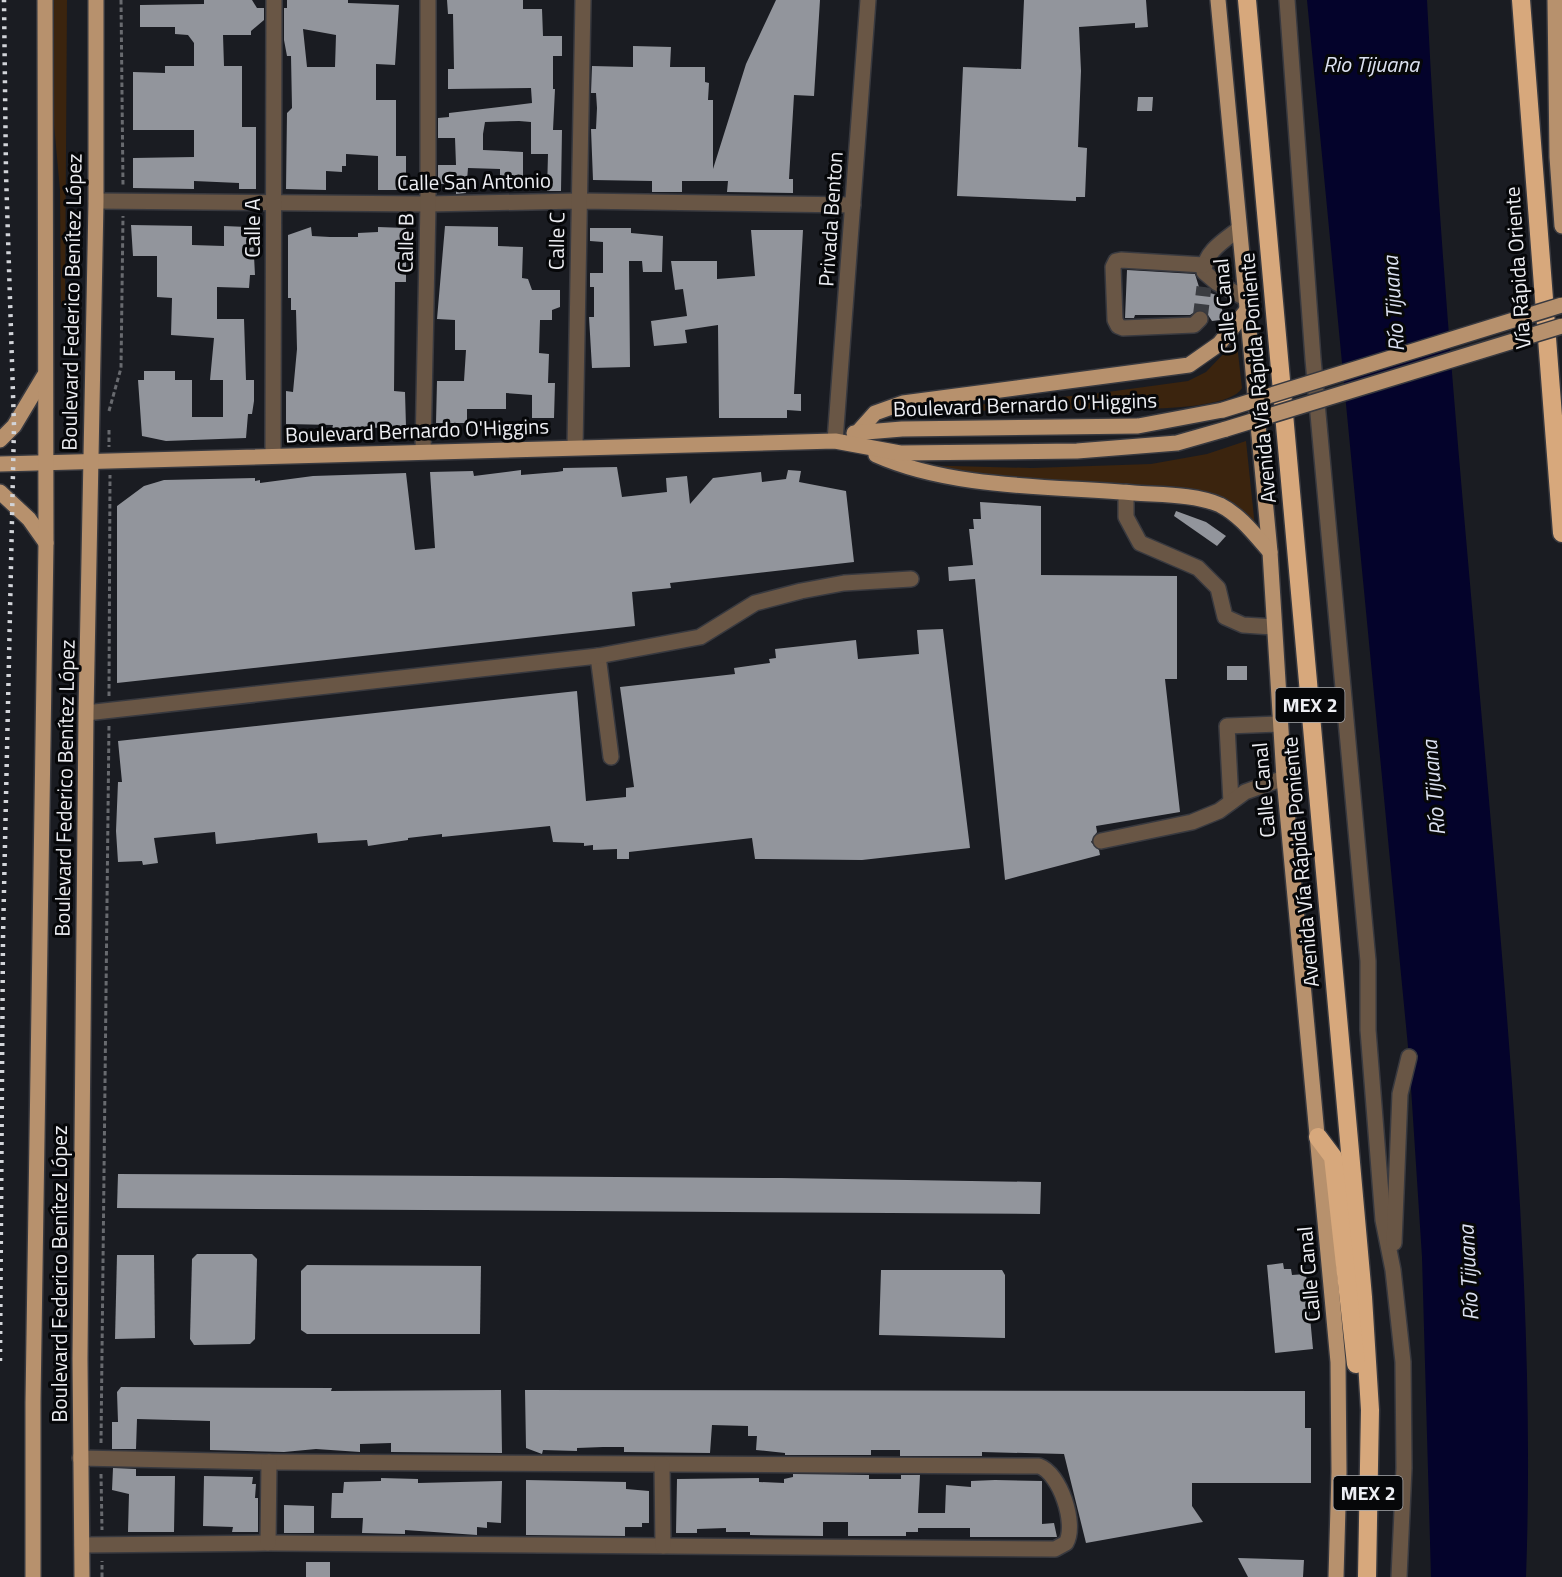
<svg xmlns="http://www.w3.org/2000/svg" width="1562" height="1577" font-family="'Titillium Web',sans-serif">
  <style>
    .green { fill: #3b240e }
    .water { fill: #04032b }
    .building { fill: #92959c; fill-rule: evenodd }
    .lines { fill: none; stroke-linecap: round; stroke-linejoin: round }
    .minor-tunnel { stroke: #3a3c41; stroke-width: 15; stroke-dasharray: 15 8; stroke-linecap: butt }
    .minor-casing { stroke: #38393f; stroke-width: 18 }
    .major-casing { stroke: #38393f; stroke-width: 18 }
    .highway-casing { stroke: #38393f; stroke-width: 21 }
    .path { stroke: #686a6f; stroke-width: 3; stroke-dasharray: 4.5 3; stroke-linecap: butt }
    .minor { stroke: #695645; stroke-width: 15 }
    .major { stroke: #b7916d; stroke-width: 15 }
    .highway { stroke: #d7a87c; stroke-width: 18 }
    .rail { stroke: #d2d4d9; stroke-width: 4.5; stroke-dasharray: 3 6; stroke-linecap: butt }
    .major-bridge-casing { stroke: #38393f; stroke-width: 18; stroke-linecap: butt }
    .major-bridge { stroke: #b7916d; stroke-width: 15 }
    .labels { text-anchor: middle; stroke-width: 6; stroke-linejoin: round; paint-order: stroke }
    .shield { fill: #060709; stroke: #a8a9ad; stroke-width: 1.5 }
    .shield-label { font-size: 20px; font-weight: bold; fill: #edeef3 }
    .street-label { font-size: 21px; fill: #edeef3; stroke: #060709 }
    .water-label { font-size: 22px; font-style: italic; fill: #dce1f1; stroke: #060709 }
  </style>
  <rect width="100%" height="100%" fill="#1a1c22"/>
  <g class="green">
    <path d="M 54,0 L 67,0 L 65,308 L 61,307 L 60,190 L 53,114 Z"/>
    <path d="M 1237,344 L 1242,388 C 1231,409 1144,410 1121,408 L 902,412 L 1093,394 L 1188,381 L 1206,372 L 1232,345 Z"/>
    <path d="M 1246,441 L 1255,527 L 1227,505 L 971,474 L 914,465 L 1032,468 L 1151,464 L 1207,454 Z"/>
  </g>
  <path class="water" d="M 1307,0 L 1427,0 C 1442,307 1474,613 1499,919 C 1517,1136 1534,1359 1526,1577 L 1431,1577 L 1422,1257 L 1409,1057 Z"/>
  <g class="building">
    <path d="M 204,0 L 252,0 L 257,8 L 264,8 L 264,20 L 251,31 L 251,35 L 223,35 L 224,66 L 242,66 L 242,127 L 256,127 L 256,189 L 239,189 L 239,183 L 194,181 L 194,189 L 133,188 L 133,158 L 194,157 L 194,130 L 133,130 L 133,72 L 165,73 L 165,66 L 194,66 L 194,43 L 188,35 L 175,34 L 175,27 L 140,27 L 140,5 L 204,4 Z"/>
    <path d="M 287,0 L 348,0 L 348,3 L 399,5 L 395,65 L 376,64 L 376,100 L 396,100 L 396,156 L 406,156 L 406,190 L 378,190 L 378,156 L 346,154 L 346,166 L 342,166 L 342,172 L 326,171 L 326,190 L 286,189 L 287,113 L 292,108 L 291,56 L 287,56 L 284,40 L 284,8 L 287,8 ZM 303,29 L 336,35 L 335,67 L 307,67 Z"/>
    <path d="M 447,0 L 523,0 L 523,9 L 542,9 L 543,36 L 562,36 L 562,56 L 553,56 L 553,89 L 555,89 L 553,130 L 562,130 L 561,191 L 547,191 L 548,154 L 531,154 L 531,122 L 519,121 L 485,122 L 483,134 L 483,150 L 523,152 L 523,177 L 518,176 L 519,181 L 500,181 L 500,169 L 468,168 L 466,193 L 456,194 L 456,184 L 438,184 L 438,165 L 456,165 L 455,138 L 438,138 L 438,118 L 449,117 L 449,113 L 532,103 L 531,88 L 448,89 L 448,69 L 454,69 L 453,14 L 448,14 Z"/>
    <path d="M 776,0 L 820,0 L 814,96 L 794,95 L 789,179 L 793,179 L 793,193 L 727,192 L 728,181 L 682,181 L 682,192 L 652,192 L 652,181 L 593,180 L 591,129 L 596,129 L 597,108 L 596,93 L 591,93 L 592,66 L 633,67 L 633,46 L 671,47 L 670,67 L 705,67 L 705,82 L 709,83 L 708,100 L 713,100 L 713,169 L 746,64 Z"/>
    <path d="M 1024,0 L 1146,0 L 1148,27 L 1135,28 L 1135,23 L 1079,27 L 1081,71 L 1078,147 L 1087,148 L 1085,197 L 1076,197 L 1076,201 L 957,196 L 963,67 L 1021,69 Z"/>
    <path d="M 1138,97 L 1153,97 L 1152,111 L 1137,111 Z"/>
    <path d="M 131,225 L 192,226 L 192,245 L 224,246 L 224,226 L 247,227 L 246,236 L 253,237 L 255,275 L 250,275 L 249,288 L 217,287 L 217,319 L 244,319 L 246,380 L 254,380 L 254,401 L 252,414 L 248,414 L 246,438 L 166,441 L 142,436 L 138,380 L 144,380 L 144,371 L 175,371 L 175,380 L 192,380 L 192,417 L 223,417 L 223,380 L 210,380 L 214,338 L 171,335 L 172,298 L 157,297 L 157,256 L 133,256 Z"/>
    <path d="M 445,226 L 498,227 L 498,246 L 523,247 L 522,278 L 528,279 L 532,290 L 560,290 L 560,307 L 552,310 L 552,320 L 540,320 L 539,353 L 549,354 L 548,383 L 555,383 L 554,418 L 532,418 L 532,395 L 506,393 L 506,409 L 467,409 L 467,423 L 436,423 L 437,381 L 464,381 L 466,350 L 455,350 L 455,320 L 437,319 Z"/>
    <path d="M 311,227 L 312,236 L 330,237 L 358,237 L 358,233 L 378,232 L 378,227 L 406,228 L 406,282 L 395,282 L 394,391 L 405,392 L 406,427 L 332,429 L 333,425 L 286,424 L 286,391 L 293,392 L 297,349 L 296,310 L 291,310 L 291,298 L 288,298 L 288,235 Z"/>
    <path d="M 590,228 L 631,228 L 631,233 L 663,236 L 662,272 L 643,272 L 642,261 L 629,261 L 630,367 L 592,368 L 589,317 L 594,317 L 594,287 L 590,287 L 590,273 L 603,273 L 603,242 L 590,241 Z"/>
    <path d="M 751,230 L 803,230 L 794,394 L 801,394 L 801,411 L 787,410 L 787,418 L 719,418 L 718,325 L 685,330 L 687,343 L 654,346 L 651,321 L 687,316 L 683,289 L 675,290 L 671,261 L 717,261 L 717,279 L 755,276 Z"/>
    <path d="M 1127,270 L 1195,274 L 1199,287 L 1206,288 L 1210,293 L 1220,296 L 1223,315 L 1220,320 L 1212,321 L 1206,312 L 1198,310 L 1190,315 L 1135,315 L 1134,318 L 1125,318 Z"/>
    <path d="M 617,467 L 622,497 L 667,492 L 666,478 L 687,476 L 690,504 L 713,478 L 761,472 L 762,482 L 786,479 L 788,470 L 801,471 L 799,482 L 846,491 L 854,562 L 670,583 L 671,588 L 632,592 L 635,626 L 117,683 L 117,506 L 144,486 L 164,480 L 255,478 L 255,481 L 260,480 L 260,483 L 313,476 L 406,473 L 415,550 L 435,548 L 430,472 L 473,471 L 474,476 L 521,470 L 521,475 L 557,472 L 563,471 L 563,468 Z"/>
    <path d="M 980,502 L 1041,506 L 1041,575 L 1177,576 L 1177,679 L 1165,679 L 1180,812 L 1096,826 L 1097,832 L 1091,842 L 1099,850 L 1100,855 L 1005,880 L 975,579 L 949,581 L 948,567 L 973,565 L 969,529 L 974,529 L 973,519 L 981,519 Z"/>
    <path d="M 1176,511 L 1206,522 L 1226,536 L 1217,546 L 1174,516 Z"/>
    <path d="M 943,629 L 970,848 L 862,860 L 755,859 L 752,838 L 629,852 L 629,859 L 617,859 L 617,849 L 593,850 L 593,845 L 584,846 L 584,843 L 553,842 L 550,826 L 442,837 L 442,834 L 408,838 L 408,840 L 368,846 L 367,840 L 318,843 L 317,833 L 216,844 L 215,832 L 154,838 L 158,863 L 143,865 L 142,861 L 118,862 L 116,831 L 118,782 L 122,782 L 118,741 L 577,691 L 586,801 L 626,797 L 626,788 L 634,787 L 620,687 L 735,674 L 734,668 L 770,663 L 769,659 L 776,658 L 775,649 L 856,640 L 858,659 L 919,654 L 917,630 Z"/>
    <rect x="1227" y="666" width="20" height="14"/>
    <path d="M 118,1174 L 782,1178 L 1041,1182 L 1040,1214 L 117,1208 Z"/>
    <path d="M 197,1254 L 252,1254 L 257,1259 L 255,1339 L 250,1344 L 194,1345 L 190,1339 L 192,1259 Z"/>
    <path d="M 117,1255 L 154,1255 L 155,1338 L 115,1339 Z"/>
    <path d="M 1283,1263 L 1284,1269 L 1291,1269 L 1292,1275 L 1306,1274 L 1313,1349 L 1275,1353 L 1267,1265 Z"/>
    <path d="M 307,1265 L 481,1266 L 480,1334 L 307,1334 L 301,1330 L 301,1271 Z"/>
    <path d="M 881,1270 L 1002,1270 L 1005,1275 L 1005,1338 L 879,1335 Z"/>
    <path d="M 121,1387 L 332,1388 L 331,1391 L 501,1390 L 502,1453 L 391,1452 L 391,1443 L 360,1444 L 360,1452 L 316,1449 L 284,1452 L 210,1450 L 210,1421 L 137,1419 L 136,1449 L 112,1449 L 112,1422 L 118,1422 L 117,1392 Z"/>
    <path d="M 525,1390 L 1305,1391 L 1305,1428 L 1311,1428 L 1311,1483 L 1192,1483 L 1192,1506 L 1203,1522 L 1086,1543 L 1064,1454 L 982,1452 L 982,1456 L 900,1456 L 900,1450 L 871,1450 L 871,1455 L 785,1455 L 785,1453 L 756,1450 L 757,1436 L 748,1436 L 748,1426 L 712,1425 L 710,1453 L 624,1452 L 624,1447 L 603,1447 L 577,1448 L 577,1451 L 543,1450 L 542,1454 L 526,1448 Z"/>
    <path d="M 113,1468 L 136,1469 L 136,1476 L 175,1476 L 174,1532 L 128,1532 L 129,1494 L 112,1490 Z"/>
    <path d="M 793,1474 L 869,1475 L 869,1479 L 901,1479 L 901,1475 L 920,1475 L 918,1513 L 945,1513 L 946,1485 L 971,1487 L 971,1481 L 995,1480 L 1042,1481 L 1042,1524 L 1054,1523 L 1057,1537 L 970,1537 L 970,1528 L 918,1528 L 918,1532 L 906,1532 L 906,1536 L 848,1536 L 848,1522 L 823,1522 L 823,1536 L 750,1535 L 750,1532 L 726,1532 L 726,1528 L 697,1529 L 697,1533 L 676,1533 L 677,1479 L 759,1478 L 759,1482 L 784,1483 L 784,1479 L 793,1477 Z"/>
    <path d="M 204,1476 L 253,1477 L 252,1484 L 256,1484 L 255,1498 L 258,1498 L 258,1532 L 232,1532 L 233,1527 L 203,1526 Z"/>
    <path d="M 381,1478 L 418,1479 L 418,1483 L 502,1481 L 501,1523 L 487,1522 L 487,1528 L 477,1527 L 477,1535 L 405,1530 L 405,1534 L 362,1533 L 363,1518 L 331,1518 L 332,1493 L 343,1493 L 344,1482 L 381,1481 Z"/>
    <path d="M 526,1480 L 626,1482 L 626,1489 L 649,1491 L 649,1523 L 642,1523 L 642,1527 L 625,1527 L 625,1536 L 526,1535 Z"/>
    <path d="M 284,1505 L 314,1506 L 314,1533 L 284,1533 Z"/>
    <path d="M 1238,1558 L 1304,1560 L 1303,1577 L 1248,1577 Z"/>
    <rect x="306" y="1562" width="24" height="15"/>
  </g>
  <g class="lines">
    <path class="minor-tunnel" d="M 1200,319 L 1204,287"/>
    <g class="minor-casing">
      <g id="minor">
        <path d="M 1287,0 L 1313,359 L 1368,961 L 1368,1030 L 1383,1220 L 1393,1270 L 1403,1362 L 1404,1468 L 1399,1577"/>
        <path d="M 96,201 L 428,204 L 579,201 L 853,205"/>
        <path d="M 1239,229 C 1225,240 1204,252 1204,272 L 1217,283 L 1245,298"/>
        <path d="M 1200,319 L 1194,325 L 1123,328 L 1118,326 L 1115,320 L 1113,267 L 1116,261 L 1121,260 L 1204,265"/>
        <path d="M 835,441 L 868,0"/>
        <path d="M 575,447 L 583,0"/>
        <path d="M 423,452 L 428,204 L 428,0"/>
        <path d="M 273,456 L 274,0"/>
        <path d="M 1126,492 L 1126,517 L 1140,543 L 1198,568 L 1218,588 L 1225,617 L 1243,625 L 1274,627"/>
        <path d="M 598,656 L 611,757"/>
        <path d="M 86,713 L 598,656 L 700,637 L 755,603 L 801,591 L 844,583 L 911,579"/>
        <path d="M 1231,802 L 1227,726 L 1280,724"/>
        <path d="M 1101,841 L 1192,822 L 1219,811 L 1245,792 L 1284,778"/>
        <path d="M 1394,1243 L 1400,1094 L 1409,1057"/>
        <path d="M 80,1458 L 269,1462 L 1039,1466 C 1060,1473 1077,1524 1066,1543 L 1055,1549 L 268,1543 L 82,1545"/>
        <path d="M 662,1465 L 663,1546"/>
        <path d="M 268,1543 L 269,1462"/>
      </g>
    </g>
    <g class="major-casing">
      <g id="major">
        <path d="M 1218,0 L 1270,552 L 1284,778 L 1338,1362 L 1339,1472 L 1336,1577"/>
        <path d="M 1555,0 L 1557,157 L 1562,226"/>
        <path d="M 858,432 L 875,413 L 903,403 L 1189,365 L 1219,344 L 1247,310"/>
        <path d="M 854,433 L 902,429 L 1138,426 L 1223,410"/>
        <path d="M 0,440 L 14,426 L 44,376"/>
        <path d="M 876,455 C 952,489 1051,486 1134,493 C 1160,495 1195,494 1220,505 C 1240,515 1255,535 1270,552"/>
        <path d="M 0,464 L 835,441 L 900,453 L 1077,451 L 1177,443 L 1226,429"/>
        <path d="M 0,492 L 29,519 L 46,543"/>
        <path d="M 33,1577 L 33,1402 L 46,543 L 45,0"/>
        <path d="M 82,1577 L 80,1359 L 86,713 L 96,201 L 96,0"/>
      </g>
    </g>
    <g class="highway-casing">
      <g id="highway">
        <path d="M 1247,0 L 1363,1297 L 1370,1410 L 1367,1577"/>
        <path d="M 1521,0 L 1562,533"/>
        <path d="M 1318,1137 L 1333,1157 L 1356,1364"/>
      </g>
    </g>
    <g class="path">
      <path d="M 121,0 L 123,186"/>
      <path d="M 109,411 L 121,368 L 123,216"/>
      <path d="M 109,430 L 109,447"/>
      <path d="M 109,696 L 110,475"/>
      <path d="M 101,1443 L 109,724"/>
      <path d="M 101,1474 L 102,1530"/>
      <path d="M 102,1577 L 102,1561"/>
    </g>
    <use href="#minor" class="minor"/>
    <use href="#major" class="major"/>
    <use href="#highway" class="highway"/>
    <path class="rail" d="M 0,1361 L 3,937 L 14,426 L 6,173 L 4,0"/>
    <g class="major-bridge-casing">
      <g id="major-bridge">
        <path d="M 1223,410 L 1562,305"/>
        <path d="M 1226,429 L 1562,326"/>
      </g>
    </g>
    <use href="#major-bridge" class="major-bridge"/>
  </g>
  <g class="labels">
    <g class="shield">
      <rect x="1275.5" y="688" width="69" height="34" rx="4.5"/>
      <rect x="1333.5" y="1476" width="69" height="34" rx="4.5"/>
    </g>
    <g class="shield-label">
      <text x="1310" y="712">MEX 2</text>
      <text x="1368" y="1500">MEX 2</text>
    </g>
    <g class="street-label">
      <text transform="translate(474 182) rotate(-1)" y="7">Calle San Antonio</text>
      <text transform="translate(831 219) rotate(-86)" y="7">Privada Benton</text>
      <text transform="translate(253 228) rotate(-90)" y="7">Calle A</text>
      <text transform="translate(557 241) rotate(-89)" y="7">Calle C</text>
      <text transform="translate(406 243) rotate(-89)" y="7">Calle B</text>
      <text transform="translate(1518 268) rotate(-94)" y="7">Vía Rápida Oriente</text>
      <text transform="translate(72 302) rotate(-89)" y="7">Boulevard Federico Benítez López</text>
      <text transform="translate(1225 306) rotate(-95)" y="7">Calle Canal</text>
      <text transform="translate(1258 378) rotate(-95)" y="7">Avenida Vía Rápida Poniente</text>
      <text transform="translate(1025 405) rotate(-2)" y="7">Boulevard Bernardo O'Higgins</text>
      <text transform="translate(417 431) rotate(-2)" y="7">Boulevard Bernardo O'Higgins</text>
      <text transform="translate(65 788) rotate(-89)" y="7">Boulevard Federico Benítez López</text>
      <text transform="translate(1264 790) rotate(-95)" y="7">Calle Canal</text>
      <text transform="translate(1301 862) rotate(-95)" y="7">Avenida Vía Rápida Poniente</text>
      <text transform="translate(60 1274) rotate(-90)" y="7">Boulevard Federico Benítez López</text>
      <text transform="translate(1309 1274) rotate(-95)" y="7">Calle Canal</text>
    </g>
    <g class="water-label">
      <text x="1371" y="72">Rio Tijuana</text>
      <text transform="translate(1393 304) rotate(-94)" y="8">Río Tijuana</text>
      <text transform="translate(1433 788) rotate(-95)" y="8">Río Tijuana</text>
      <text transform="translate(1468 1273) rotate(-93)" y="8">Río Tijuana</text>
    </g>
  </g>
</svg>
